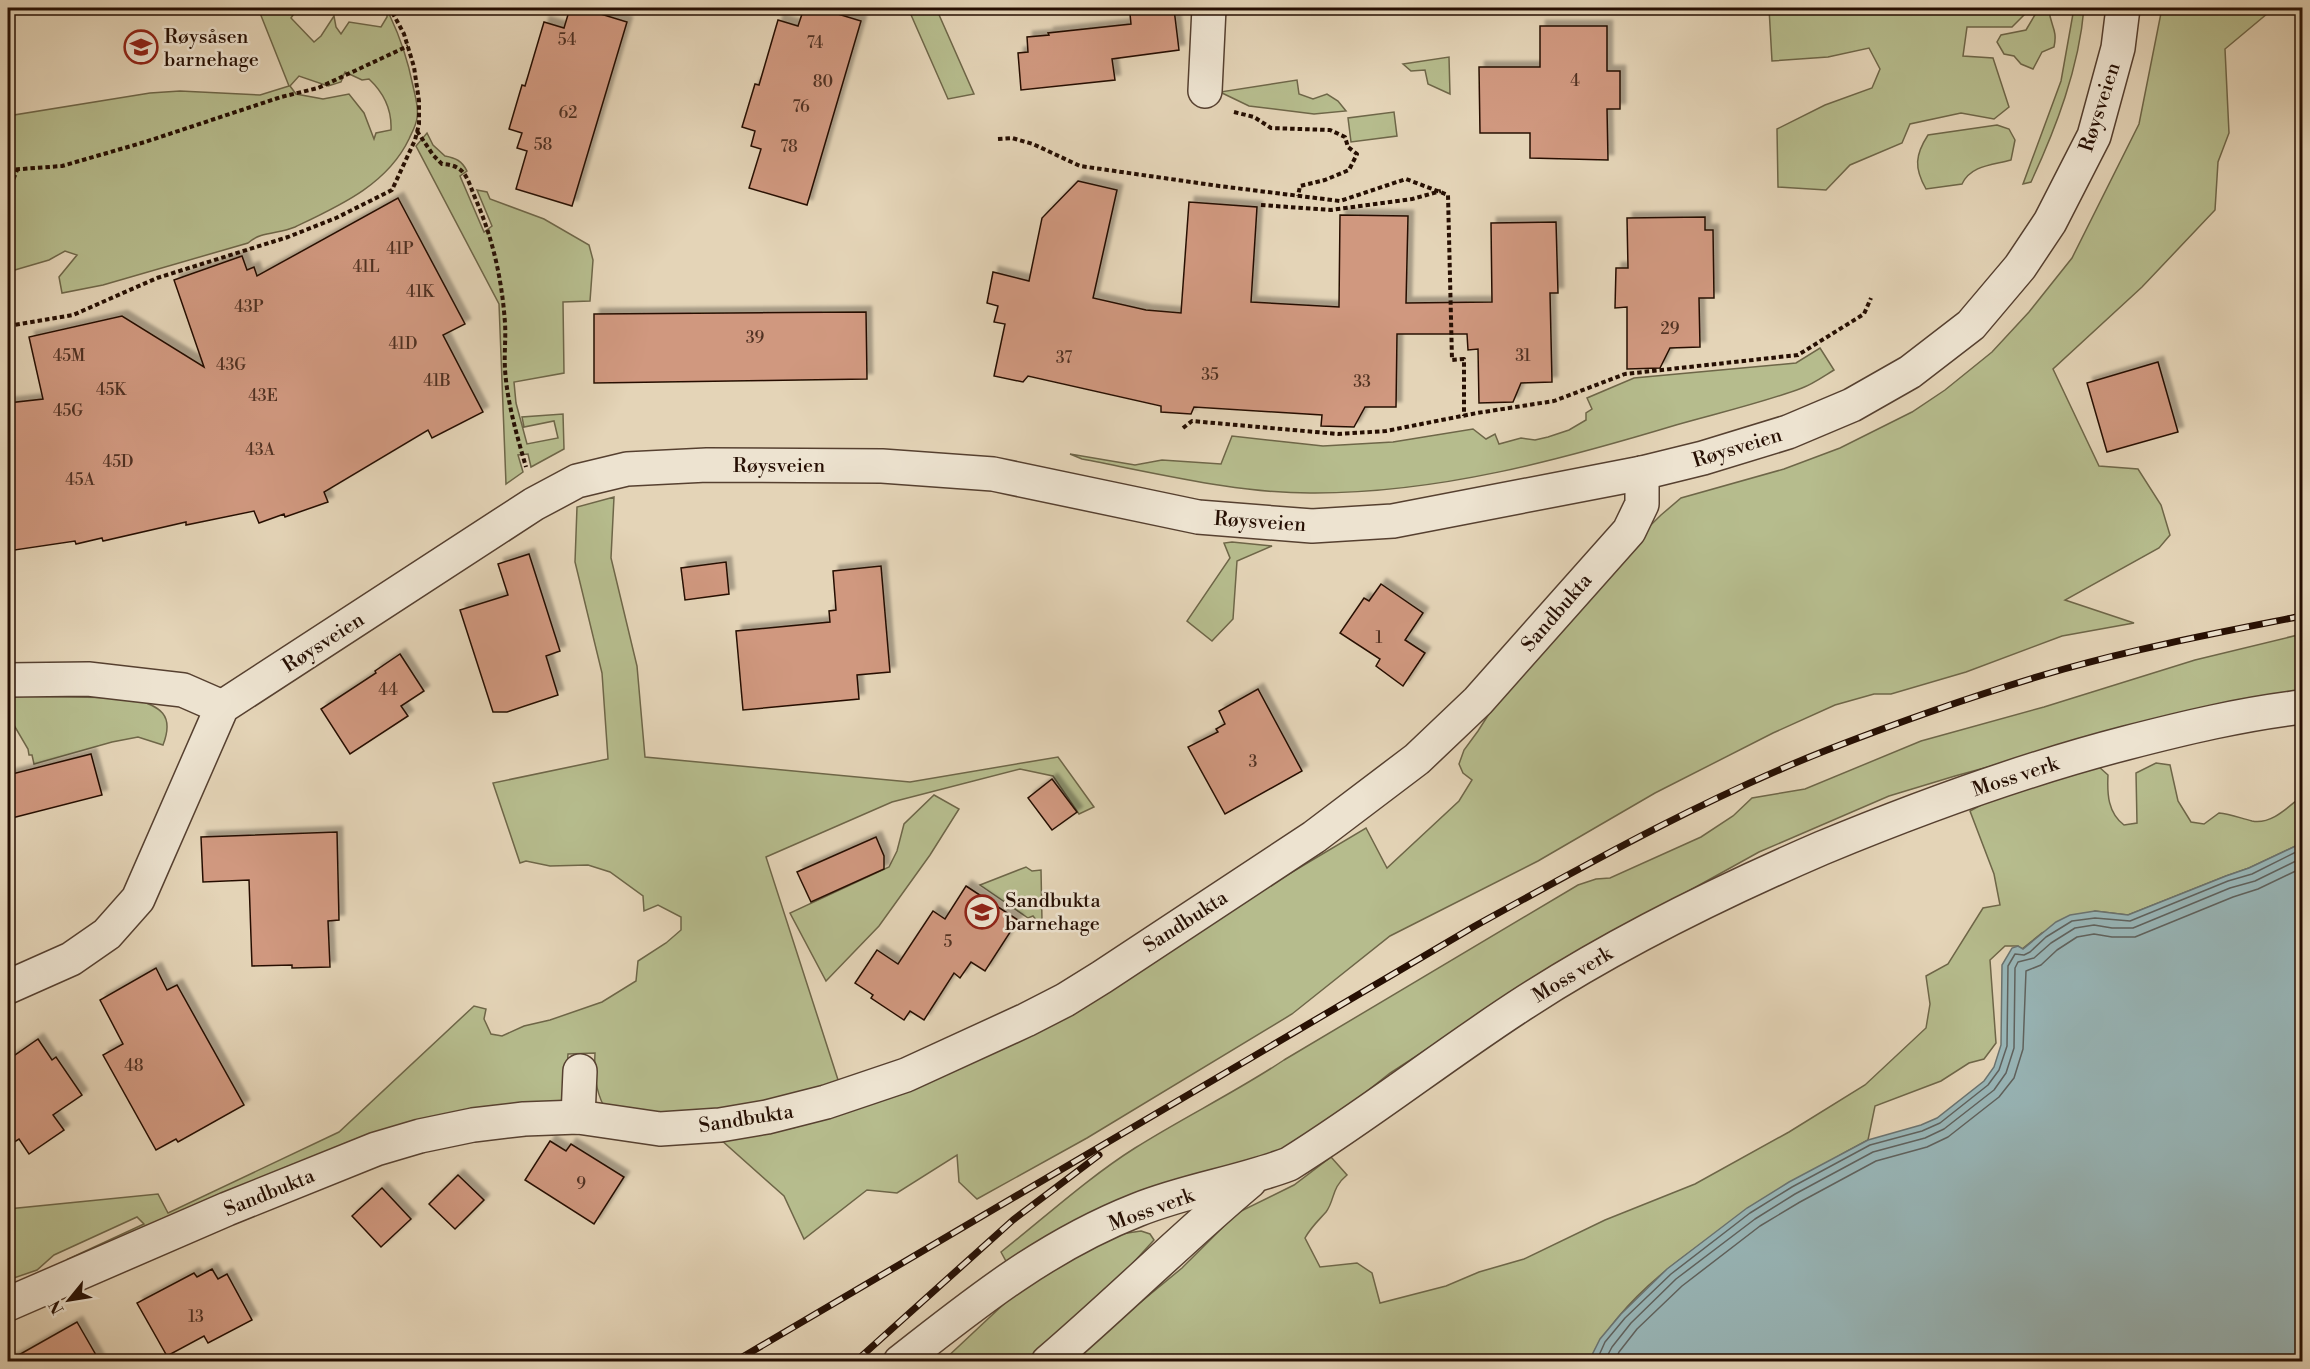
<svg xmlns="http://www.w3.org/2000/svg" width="2310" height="1369" font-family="'Libre Bodoni',serif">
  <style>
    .green { fill: #b6bc8d; stroke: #6e6648; stroke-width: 1.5; fill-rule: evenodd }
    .water { fill: #98b6b8; stroke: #6a7370; stroke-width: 1.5 }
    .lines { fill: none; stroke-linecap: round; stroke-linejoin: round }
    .shore { stroke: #5f625e; stroke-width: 1.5 }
    .building { fill: #d0987f; stroke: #260f03; stroke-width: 1.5; filter: url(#shadow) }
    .minor-casing { stroke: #564030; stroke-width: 36 }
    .path { stroke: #260f03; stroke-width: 4; stroke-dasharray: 4.5 3; stroke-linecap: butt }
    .minor { stroke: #ede3d0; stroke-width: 33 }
    .rail-casing { stroke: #260f03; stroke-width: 7 }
    .rail { stroke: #ede3d0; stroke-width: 4.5; stroke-dasharray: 14; stroke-linecap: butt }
    .labels { text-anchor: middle; stroke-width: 5; stroke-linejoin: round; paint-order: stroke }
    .number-label { font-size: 16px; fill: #503122 }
    .poi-label { font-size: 20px; fill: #260f03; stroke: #ede3d0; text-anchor: start }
    .street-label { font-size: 20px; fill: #260f03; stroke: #ede3d0 }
  </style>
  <defs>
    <filter id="shadow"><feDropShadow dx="5.5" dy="-5.5" stdDeviation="1.5" flood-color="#0004"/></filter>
  </defs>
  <rect width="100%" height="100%" fill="#e4d4b7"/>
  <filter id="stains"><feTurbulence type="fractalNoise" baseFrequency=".00333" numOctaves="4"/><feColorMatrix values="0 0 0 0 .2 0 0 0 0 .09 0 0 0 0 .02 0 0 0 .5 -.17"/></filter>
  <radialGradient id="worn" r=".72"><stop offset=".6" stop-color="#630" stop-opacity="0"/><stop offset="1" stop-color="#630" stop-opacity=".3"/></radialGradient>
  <g class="green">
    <path d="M 258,8 L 298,8 L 291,18 L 314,42 L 321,36 L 334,16 L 336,27 L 341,34 L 349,22 L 381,27 L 387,17 L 387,11 L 390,16 C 401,39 408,61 413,86 C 415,96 419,107 417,118 C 416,126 412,132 409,139 C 387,185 339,206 295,227 C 279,234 261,231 248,243 L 103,285 L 62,293 L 59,277 L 77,255 L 65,251 L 49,260 L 8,272 L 8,116 L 150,93 L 180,91 L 260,95 L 289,86 ZM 345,72 L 362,80 L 369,79 C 384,93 392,109 391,130 L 376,133 L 374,139 L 364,113 L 349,94 L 323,99 L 296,94 L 290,86 L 299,76 L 328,86 L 341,82 Z"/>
    <path d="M 908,8 L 936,8 L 974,94 L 948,99 Z"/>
    <path d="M 1769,8 L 2031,8 L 2012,27 L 1967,27 L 1963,56 L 1993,58 L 2009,107 L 1994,119 L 1961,113 L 1910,124 L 1902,143 L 1850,165 L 1826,190 L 1778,187 L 1777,129 L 1825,105 L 1872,88 L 1880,69 L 1869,48 L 1828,57 L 1772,61 Z"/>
    <path d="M 2039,8 L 2049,9 C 2050,26 2058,29 2054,47 L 2042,52 L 2033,69 L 2021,64 L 2014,56 L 2004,54 L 1997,42 L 2001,35 L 2026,30 Z"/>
    <path d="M 2074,8 L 2084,8 C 2079,68 2056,128 2031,182 L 2023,184 L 2061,81 Z"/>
    <path d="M 2162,8 L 2274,8 L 2225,49 L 2229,133 L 2218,162 L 2215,210 L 2142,287 L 2053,369 L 2099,466 L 2138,469 L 2161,505 L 2170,535 L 2159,548 L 2065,600 L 2134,623 L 2062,636 L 1966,672 L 1891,694 L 1874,694 L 1835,705 L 1773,733 L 1655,793 L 1538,861 L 1390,936 L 1292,1014 L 1087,1138 L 977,1199 L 959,1182 L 957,1155 L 897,1193 L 867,1190 L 804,1239 L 784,1196 L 720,1139 L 793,1128 L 846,1111 L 1272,884 L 1366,828 L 1387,868 L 1459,801 L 1472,780 L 1463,773 L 1459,764 L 1464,750 L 1478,731 L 1505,689 L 1615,560 L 1661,515 L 1681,498 L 1784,469 L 1840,448 L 1912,412 L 1945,390 L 1992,352 L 2029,312 L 2072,258 L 2139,124 Z"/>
    <path d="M 1449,57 L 1450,94 L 1428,84 L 1425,70 L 1411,71 L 1403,64 Z"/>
    <path d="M 1297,80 L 1299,94 L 1313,99 L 1327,94 L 1338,101 L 1346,111 L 1314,114 L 1249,106 L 1220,92 Z"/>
    <path d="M 1394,112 L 1397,136 L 1351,142 L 1348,118 Z"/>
    <path d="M 1997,125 L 2009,129 L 2015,140 L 2011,160 C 1993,165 1971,165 1962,184 L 1926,189 C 1914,168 1915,155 1928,135 Z"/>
    <path d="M 427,133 L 433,145 L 445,156 C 456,158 462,161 467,171 L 460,176 L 484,232 L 492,226 L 477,190 L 487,192 L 490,199 L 544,219 L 589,245 L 593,260 L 590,301 L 563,302 L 564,373 L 514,382 L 516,403 L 527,444 L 558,438 L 554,421 L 524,427 L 522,417 L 563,414 L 564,449 L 531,467 L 528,454 L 518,455 L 523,472 L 506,484 L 499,304 L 416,146 Z"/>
    <path d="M 1820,348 L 1834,370 C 1824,376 1813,384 1802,388 C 1762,403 1718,413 1676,425 C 1560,460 1438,493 1315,493 C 1240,494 1156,473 1082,459 L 1070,454 L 1135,465 L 1162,460 L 1221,464 L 1232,436 L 1323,446 L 1393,442 L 1473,429 L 1486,439 L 1495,434 L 1499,444 L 1521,438 L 1535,440 L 1548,437 L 1569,430 L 1586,420 L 1586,413 L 1592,409 L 1587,398 L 1634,378 L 1796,363 Z"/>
    <path d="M 614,497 L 611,558 L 637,666 L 645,757 L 910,782 L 1058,757 L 1094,807 L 1079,814 L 1053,776 L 1020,769 L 892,802 L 766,857 L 840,1086 L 700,1117 L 604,1107 C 595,1088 594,1074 595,1053 L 568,1054 L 565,1098 L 558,1103 L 73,1262 L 68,1259 L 144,1224 L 137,1217 L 54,1255 L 37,1270 L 8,1280 L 8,1209 L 158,1194 L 168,1213 L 339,1132 L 474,1006 L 486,1009 L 484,1019 L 491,1034 L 502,1036 L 524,1026 L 550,1020 L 602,1002 L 636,981 L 638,961 L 666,943 L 681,930 L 681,917 L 658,905 L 644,911 L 643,896 L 610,872 L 588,865 L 550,866 L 526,861 L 520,863 L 493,783 L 608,759 L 602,673 L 575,562 L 577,507 Z"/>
    <path d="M 1232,542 L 1272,546 L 1237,561 L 1233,619 L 1212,641 L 1187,621 L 1230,558 L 1224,543 Z"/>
    <path d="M 2302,634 L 2302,691 L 2218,704 L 1955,776 L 1889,796 L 1759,852 L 1676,898 L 1458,1029 L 1390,1073 L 1304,1141 L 1007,1263 L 1001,1252 C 1044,1218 1089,1177 1135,1148 C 1184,1117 1236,1092 1284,1060 L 1578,885 L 1596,879 L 1610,878 L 1701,837 L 1733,816 L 1752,798 L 1805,789 L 1921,741 L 2044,707 L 2195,660 Z"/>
    <path d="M 8,696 L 133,698 C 160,707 175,714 163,745 L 138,737 L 112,742 L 34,764 L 32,755 L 29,755 L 28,749 L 8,715 Z"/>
    <path d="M 2156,763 L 2170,765 L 2178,801 L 2191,822 L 2204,824 L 2219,813 C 2230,814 2240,818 2252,821 C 2271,825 2288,807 2302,796 L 2302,843 L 2249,868 L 2226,876 L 2128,915 L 2095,911 L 2042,933 L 2022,949 L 2018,946 L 2005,946 L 1990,960 L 1996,1043 L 1984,1059 L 1969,1063 L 1941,1081 L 1875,1106 L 1868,1140 C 1828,1161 1789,1185 1751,1211 C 1689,1251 1623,1294 1589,1361 L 1068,1362 L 1182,1268 L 1237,1213 L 1294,1185 L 1331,1157 L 1347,1175 C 1331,1188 1335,1200 1326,1212 C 1318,1221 1311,1227 1305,1238 L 1320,1267 L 1357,1263 L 1372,1273 L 1380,1303 L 1446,1286 L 1479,1272 L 1524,1259 L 1605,1220 L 1695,1184 L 1789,1132 L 1865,1085 L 1926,1028 L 1930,1004 L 1926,976 L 1948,964 L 1983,908 L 2000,905 L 1994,874 L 1970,811 L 1992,799 L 2098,766 L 2108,775 C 2107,794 2108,813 2124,825 L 2137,823 L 2136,773 Z"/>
    <path d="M 934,795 L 959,809 L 930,855 L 879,926 L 826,981 L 790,913 L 889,867 L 897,851 L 904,824 Z"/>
    <path d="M 1026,867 L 1032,871 L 1041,870 L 1042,921 L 1037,921 L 1033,916 L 1028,918 L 980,885 Z"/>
    <path d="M 1141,1231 L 1150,1234 L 1154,1240 L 1121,1276 L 1025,1361 L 942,1362 L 1021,1288 L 1114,1235 Z"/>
  </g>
  <path class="water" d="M 2302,843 L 2302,1361 L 1589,1361 L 1600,1339 L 1621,1314 L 1667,1269 L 1747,1208 L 1789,1182 L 1868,1140 L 1921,1125 L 1937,1118 L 1984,1081 L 1994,1067 L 2001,1045 L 2002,965 L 2012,948 L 2018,946 L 2023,949 L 2056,922 L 2070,915 L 2095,911 L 2128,915 L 2226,876 L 2249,868 Z"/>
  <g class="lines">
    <g class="shore">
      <path d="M 1596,1362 L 1605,1342 L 1625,1318 L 1671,1274 L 1750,1213 L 1792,1187 L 1870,1145 L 1922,1131 L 1940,1123 L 1988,1085 L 1999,1070 L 2007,1046 L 2008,966 L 2015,954 L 2024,955 L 2030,952 L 2046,937 L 2072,921 L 2095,918 L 2130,921 L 2228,881 L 2252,874 L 2302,849"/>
      <path d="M 1604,1362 L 1612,1347 L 1631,1323 L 1676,1279 L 1755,1219 L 1795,1194 L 1873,1152 L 1925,1138 L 1944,1129 L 1994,1090 L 2006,1073 L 2014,1048 L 2015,968 L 2018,962 L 2034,958 L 2051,943 L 2075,928 L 2094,925 L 2112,928 L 2133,928 L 2230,888 L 2255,881 L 2302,858"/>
      <path d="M 1614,1362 L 1619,1352 L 1637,1329 L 1682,1286 L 1760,1226 L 1800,1202 L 1876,1161 L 1927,1147 L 1948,1137 L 1999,1097 L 2014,1078 L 2023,1049 L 2026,971 L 2041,965 L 2057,950 L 2077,937 L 2094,934 L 2112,937 L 2135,937 L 2233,897 L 2258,889 L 2302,868"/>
    </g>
  </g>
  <g class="building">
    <path d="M 570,8 L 581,8 L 627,22 L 572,206 L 516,189 L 527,151 L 517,148 L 522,133 L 509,129 L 522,85 L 525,86 L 544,22 L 564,28 Z"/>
    <path d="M 804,8 L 818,8 L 861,21 L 807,205 L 749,188 L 761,149 L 751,146 L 755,131 L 742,127 L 755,84 L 759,85 L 778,20 L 798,26 Z"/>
    <path d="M 1174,9 L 1179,50 L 1112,59 L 1115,80 L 1021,90 L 1018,53 L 1028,52 L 1027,37 L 1049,35 L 1048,33 L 1131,24 L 1130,14 Z"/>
    <path d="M 1540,26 L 1607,26 L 1607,71 L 1620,71 L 1620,109 L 1607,109 L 1608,160 L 1530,158 L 1530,133 L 1480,133 L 1479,67 L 1540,67 Z"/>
    <path d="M 1078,181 L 1117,190 L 1093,298 L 1146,310 L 1181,313 L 1189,202 L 1257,207 L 1251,302 L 1339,307 L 1340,215 L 1408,216 L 1406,303 L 1492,302 L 1491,223 L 1556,222 L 1558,293 L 1550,293 L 1552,382 L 1521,383 L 1513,402 L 1479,403 L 1478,349 L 1468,350 L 1467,334 L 1397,334 L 1396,407 L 1365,407 L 1354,427 L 1321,426 L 1322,415 L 1194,407 L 1191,414 L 1161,412 L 1161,406 L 1028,376 L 1023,382 L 994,376 L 1005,324 L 994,322 L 998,306 L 987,303 L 993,272 L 1029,281 L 1042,218 Z"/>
    <path d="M 398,198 L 465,324 L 443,335 L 483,412 L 432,438 L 428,430 L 324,492 L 328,502 L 285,517 L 284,514 L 259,523 L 254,511 L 186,525 L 186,522 L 103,541 L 102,538 L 76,544 L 75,541 L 8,551 L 8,403 L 43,399 L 29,337 L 122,316 L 204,367 L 174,280 L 242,256 L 247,270 L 254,267 L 257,276 Z"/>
    <path d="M 1705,217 L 1705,230 L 1713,230 L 1714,298 L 1699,298 L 1700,347 L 1670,348 L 1660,368 L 1627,369 L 1627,307 L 1615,308 L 1616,268 L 1628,268 L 1627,218 Z"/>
    <path d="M 866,312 L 867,379 L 594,383 L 594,314 Z"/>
    <path d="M 2158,362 L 2178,432 L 2107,452 L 2087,383 Z"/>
    <path d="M 529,554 L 560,651 L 546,656 L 558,695 L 507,712 L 493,712 L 460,610 L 508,595 L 498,564 Z"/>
    <path d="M 726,562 L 729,594 L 685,600 L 681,568 Z"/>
    <path d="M 881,566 L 890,672 L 857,675 L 859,699 L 743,710 L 736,631 L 830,622 L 829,611 L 836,610 L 833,571 Z"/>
    <path d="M 1381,584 L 1423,613 L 1405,640 L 1425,653 L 1403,686 L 1376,666 L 1380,659 L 1340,633 L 1364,598 L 1369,601 Z"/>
    <path d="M 400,654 L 424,691 L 401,706 L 408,716 L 350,754 L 321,709 L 376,673 L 375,671 Z"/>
    <path d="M 1258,689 L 1302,771 L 1225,814 L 1188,747 L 1218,732 L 1216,729 L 1225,724 L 1219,711 Z"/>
    <path d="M 91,754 L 102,795 L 8,819 L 8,775 Z"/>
    <path d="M 1052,779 L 1077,812 L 1052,830 L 1028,798 Z"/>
    <path d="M 337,832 L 339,920 L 328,921 L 330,967 L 292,968 L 292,965 L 252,966 L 249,880 L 203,882 L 201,837 Z"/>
    <path d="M 876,837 L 884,856 L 884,869 L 811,902 L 797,872 Z"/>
    <path d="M 966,886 L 1018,920 L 985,971 L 971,962 L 960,978 L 954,973 L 924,1020 L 910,1011 L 904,1020 L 871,998 L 873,995 L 855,983 L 877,950 L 898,964 L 933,911 L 945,919 Z"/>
    <path d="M 156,968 L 167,990 L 177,985 L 244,1105 L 178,1142 L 176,1139 L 156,1150 L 103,1055 L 123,1044 L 100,1000 Z"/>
    <path d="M 38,1039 L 52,1060 L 56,1057 L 82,1095 L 53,1115 L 64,1130 L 29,1154 L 19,1139 L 8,1146 L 8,1060 Z"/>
    <path d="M 550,1141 L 566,1151 L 571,1144 L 624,1177 L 594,1224 L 525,1180 Z"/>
    <path d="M 458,1175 L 484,1200 L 455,1229 L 429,1204 Z"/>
    <path d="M 382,1188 L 411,1219 L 381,1247 L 352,1216 Z"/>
    <path d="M 212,1269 L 218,1279 L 227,1274 L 252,1320 L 208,1343 L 204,1336 L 167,1356 L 137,1303 L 194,1273 L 197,1277 Z"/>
    <path d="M 77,1322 L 100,1362 L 8,1362 L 8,1361 Z"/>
  </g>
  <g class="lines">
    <g class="minor-casing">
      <g id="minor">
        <path d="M 1205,91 L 1209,8"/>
        <path d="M 8,680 L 88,679 L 183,690 L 222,707"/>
        <path d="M 8,987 L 71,959 L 107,934 L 138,899 L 222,707 L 534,504 L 577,481 L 627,469 L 707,465 L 882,466 L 993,474 L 1198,517 L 1312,526 L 1393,521 L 1642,473 L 1703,458 L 1788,432 L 1852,405 L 1910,372 L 1971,325 L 2020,267 L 2050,222 L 2094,136 L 2118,48 L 2123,8"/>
        <path d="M 578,1117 L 580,1071"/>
        <path d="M 8,1304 L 227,1209 L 376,1149 L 420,1136 L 473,1125 L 524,1119 L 578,1117 L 660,1129 L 720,1125 L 767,1117 L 826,1102 L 906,1075 L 1026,1020 L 1065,1000 L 1102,977 L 1314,837 L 1417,759 L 1478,701 L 1629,531 L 1642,504 L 1642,473"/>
        <path d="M 900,1362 C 976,1302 1046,1246 1137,1210 C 1186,1190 1239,1183 1289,1164 C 1371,1113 1446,1053 1527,1001 C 1620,941 1720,892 1822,848 C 1921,807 2022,770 2126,743 C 2184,728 2242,714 2302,707"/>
        <path d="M 1048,1362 C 1117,1303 1181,1239 1250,1181"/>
      </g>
    </g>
    <g class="path">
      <path d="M 1234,112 L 1254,117 L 1271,128 L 1330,130 L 1345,137 L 1348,147 L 1357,154 L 1349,170 L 1325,180 L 1300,186 L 1298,196"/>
      <path d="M 417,131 L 433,155 L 442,164 C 467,165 467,180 476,200 C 493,239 502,280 505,323 C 506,339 504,354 505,369 C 507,402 517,436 526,467"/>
      <path d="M 998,139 L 1012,138 L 1033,144 L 1080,166 L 1219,186 L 1340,201 L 1406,179 L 1448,195 L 1452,360 L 1464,359 L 1464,416"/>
      <path d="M 8,170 L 62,166 L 145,142 L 281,97 L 318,88 L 408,46"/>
      <path d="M 8,193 L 17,170"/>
      <path d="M 1261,205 L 1331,210 L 1412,199 L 1441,191"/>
      <path d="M 8,326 L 73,315 L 157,278 L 288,237 L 336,218 L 392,190 L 415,140 L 419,124 L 419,101 L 414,67 L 404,34 L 390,8"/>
      <path d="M 1183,428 L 1192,421 L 1338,434 L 1386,431 L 1477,413 L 1554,401 L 1625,374 L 1798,355 L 1864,314 L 1871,298"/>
    </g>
    <use href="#minor" class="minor"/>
    <g class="rail-casing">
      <g id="rail">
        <path d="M 734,1362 L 1475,926 C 1589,863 1705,798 1827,750 C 1904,720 1984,692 2064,669 C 2142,647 2222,632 2302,616"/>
        <path d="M 855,1362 L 1013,1220 L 1099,1155"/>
      </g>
    </g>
    <use href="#rail" class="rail"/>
  </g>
  <defs>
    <g id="school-ring" transform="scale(1.725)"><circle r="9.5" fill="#ede3d0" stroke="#8f2418" stroke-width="1.5"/><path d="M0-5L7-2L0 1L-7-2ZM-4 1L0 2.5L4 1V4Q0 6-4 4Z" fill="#8f2418"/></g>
  </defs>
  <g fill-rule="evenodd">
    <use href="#school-ring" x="141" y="47"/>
    <use href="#school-ring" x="982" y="912"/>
  </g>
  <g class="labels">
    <g class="number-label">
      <text x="567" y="45">54</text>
      <text x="815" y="48">74</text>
      <text x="1575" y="86">4</text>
      <text x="823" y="87">80</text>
      <text x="801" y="112">76</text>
      <text x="568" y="118">62</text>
      <text x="543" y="150">58</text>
      <text x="789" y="152">78</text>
      <text x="400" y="254">41P</text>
      <text x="366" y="272">41L</text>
      <text x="420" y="297">41K</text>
      <text x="249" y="312">43P</text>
      <text x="1670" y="334">29</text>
      <text x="755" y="343">39</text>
      <text x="403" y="349">41D</text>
      <text x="69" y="361">45M</text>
      <text x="1523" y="361">31</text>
      <text x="1064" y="363">37</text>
      <text x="231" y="370">43G</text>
      <text x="1210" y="380">35</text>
      <text x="437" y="386">41B</text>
      <text x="1362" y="387">33</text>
      <text x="111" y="395">45K</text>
      <text x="263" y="401">43E</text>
      <text x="68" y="416">45G</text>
      <text x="260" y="455">43A</text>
      <text x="118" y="467">45D</text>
      <text x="80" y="485">45A</text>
      <text x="1379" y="643">1</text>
      <text x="388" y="695">44</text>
      <text x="1253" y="767">3</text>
      <text x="948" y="947">5</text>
      <text x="134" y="1071">48</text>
      <text x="581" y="1189">9</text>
      <text x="196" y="1322">13</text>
    </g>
    <g class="poi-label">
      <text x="164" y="43">Røysåsen<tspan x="164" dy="23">barnehage</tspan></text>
      <text x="1005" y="907">Sandbukta<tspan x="1005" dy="23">barnehage</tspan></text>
    </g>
    <g class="street-label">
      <text transform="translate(2099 107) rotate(-72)" y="7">Røysveien</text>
      <text transform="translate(1737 447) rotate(-17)" y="7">Røysveien</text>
      <text x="779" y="472">Røysveien</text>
      <text transform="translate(1260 521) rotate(4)" y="7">Røysveien</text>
      <text transform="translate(1556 612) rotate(-49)" y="7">Sandbukta</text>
      <text transform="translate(323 642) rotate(-33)" y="7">Røysveien</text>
      <text transform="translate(2015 776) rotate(-18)" y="7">Moss verk</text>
      <text transform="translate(1185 921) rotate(-33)" y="7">Sandbukta</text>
      <text transform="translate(1572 974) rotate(-31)" y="7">Moss verk</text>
      <text transform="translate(746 1118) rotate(-9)" y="7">Sandbukta</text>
      <text transform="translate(269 1192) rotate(-22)" y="7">Sandbukta</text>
      <text transform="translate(1151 1209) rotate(-20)" y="7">Moss verk</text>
    </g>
  </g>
  <rect width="2310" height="1369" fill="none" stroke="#e4d4b7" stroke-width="30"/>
  <rect x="9" y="9" width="2292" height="1351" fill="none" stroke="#260f03" stroke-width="3"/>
  <rect x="15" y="15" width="2280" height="1339" fill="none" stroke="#260f03" stroke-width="1.5"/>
  <g transform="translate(69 1300) rotate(240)" stroke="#ede3d0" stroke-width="4.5" paint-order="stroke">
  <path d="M0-4.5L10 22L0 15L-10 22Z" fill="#260f03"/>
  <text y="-9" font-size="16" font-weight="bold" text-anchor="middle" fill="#260f03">N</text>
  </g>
  <rect width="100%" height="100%" filter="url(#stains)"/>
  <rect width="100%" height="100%" fill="url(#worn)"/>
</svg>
